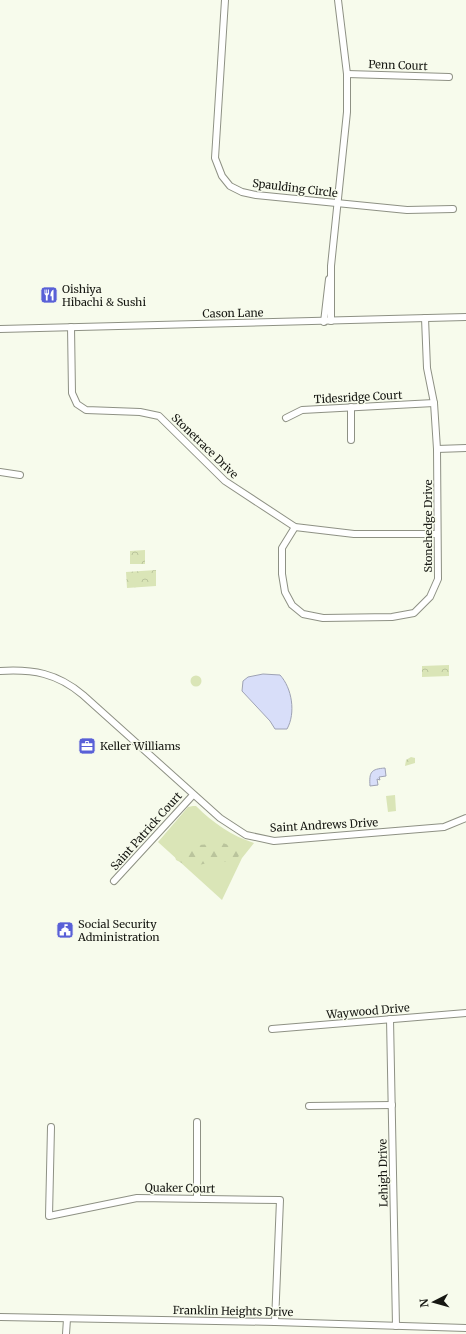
<svg xmlns="http://www.w3.org/2000/svg" width="466" height="1334" font-family="Merriweather,serif">
  <style>
    .green { fill: #dae5b7 }
    .forest { fill: url(#forest-firs) }
    .park { fill: url(#park-crowns) }
    .water { fill: #d8def9; stroke: #9ea2b4 }
    .lines { fill: none; stroke-linecap: round; stroke-linejoin: round }
    .minor-casing { stroke: #8e9184; stroke-width: 8 }
    .minor { stroke: #fff; stroke-width: 6 }
    .labels { text-anchor: middle; stroke-width: 3; stroke-linejoin: round; paint-order: stroke }
    .street-label { font-size: 11px; fill: #161712; stroke: #f7fbec }
    .poi-label { font-size: 11px; fill: #161712; stroke: #f7fbec; text-anchor: start }
  </style>
  <defs>
    <pattern id="forest-firs" width="22" height="20" patternUnits="userSpaceOnUse"><rect width="22" height="20" fill="#dae5b7"/><path d="M5 1l3.5 6h-7zM16 11l3.5 6h-7z" fill="#bac49c"/></pattern>
    <pattern id="park-crowns" width="20" height="18" patternUnits="userSpaceOnUse"><rect width="20" height="18" fill="#dae5b7"/><path d="M2 6a3 3 0 1 1 6 0M12 15a3 3 0 1 1 6 0" fill="none" stroke="#bac49c"/></pattern>
  </defs>
  <rect width="100%" height="100%" fill="#f7fbec"/>
  <g class="green">
    <circle cx="196" cy="681" r="5.5"/>
    <path d="M 395,795 L 396,811 L 388,812 L 386,796 Z"/>
    <path d="M 193,806 L 196,806 C 213,823 232,836 254,843 L 242,858 L 222,900 L 158,842 L 188,807 Z"/>
  </g>
  <path class="forest" d="M 223,843 L 239,849 L 240,854 L 235,862 L 212,862 L 190,867 L 176,860 L 174,853 L 187,846 Z"/>
  <g class="park">
    <path d="M 145,550 L 145,564 L 130,564 L 130,551 Z"/>
    <path d="M 156,570 L 156,586 L 127,588 L 126,572 Z"/>
    <path d="M 449,665 L 449,676 L 422,677 L 422,666 Z"/>
    <path d="M 411,757 L 415,758 L 415,763 L 405,766 L 406,760 Z"/>
  </g>
  <g class="water">
    <path d="M 263,674 L 280,675 C 292,688 296,713 287,729 L 275,729 L 270,721 L 242,691 L 243,681 L 248,677 Z"/>
    <path d="M 385,768 L 386,776 L 379,777 L 380,780 L 377,779 L 378,785 L 370,786 C 369,772 371,769 385,768 Z"/>
  </g>
  <g class="lines">
    <g class="minor-casing">
      <g id="minor">
        <path d="M 225,0 L 215,158 L 222,176 L 230,186 L 242,192 L 256,195 L 407,210 L 453,209"/>
        <path d="M 347,74 L 449,77"/>
        <path d="M 331,321 L 331,266 L 347,112 L 347,74 L 338,0"/>
        <path d="M 324,322 L 329,279"/>
        <path d="M 71,327 L 72,393 L 77,404 L 86,410 L 140,412 L 159,416 L 225,481 L 295,527 L 354,534 L 437,534"/>
        <path d="M 0,329 L 466,317"/>
        <path d="M 286,418 L 302,410 L 434,403"/>
        <path d="M 351,440 L 351,407"/>
        <path d="M 437,449 L 466,448"/>
        <path d="M 0,472 L 20,475"/>
        <path d="M 295,527 L 282,548 L 282,574 L 285,592 L 292,605 L 303,614 L 323,618 L 392,617 L 414,613 L 430,597 L 438,579 L 437,449 L 434,403 L 427,368 L 425,318"/>
        <path d="M 0,671 C 33,669 57,673 83,695 L 220,818 L 246,835 L 274,841 L 444,827 L 466,818"/>
        <path d="M 114,881 L 193,795"/>
        <path d="M 390,1019 L 396,1326"/>
        <path d="M 272,1029 L 466,1013"/>
        <path d="M 309,1106 L 392,1105"/>
        <path d="M 51,1127 L 49,1216 L 137,1198 L 280,1200 L 275,1322"/>
        <path d="M 197,1198 L 197,1122"/>
        <path d="M 0,1317 L 275,1322 L 466,1328"/>
        <path d="M 66,1334 L 67,1319"/>
      </g>
    </g>
    <use href="#minor" class="minor"/>
  </g>
  <defs>
    <g id="restaurant-square" transform="scale(0.9)"><rect x="-9" y="-9" width="18" height="18" rx="4" fill="#5960d7" stroke="#f7fbec"/><path d="M-5-6h1v4h1v-4h1v4h1v-4h1v5L-1.5 .5V6h-2V.5L-5-1ZM5-6V6H3V1.5H1.5Q1.5-4 5-6Z" fill="#fff"/></g>
    <g id="office-square" transform="scale(0.9)"><rect x="-9" y="-9" width="18" height="18" rx="4" fill="#5960d7" stroke="#f7fbec"/><path d="M-6-3h4V-5.5h4V-3h4V5H-6ZM-1-4.5V-3h2v-1.5ZM-6 0V1H6V0Z" fill="#fff"/></g>
    <g id="civic-square" transform="scale(0.9)"><rect x="-9" y="-9" width="18" height="18" rx="4" fill="#5960d7" stroke="#f7fbec"/><path d="M-.6-6.5H3V-4.5H.6V-3L4-1V1h2V6H-6V1h2V-1L-.6-3ZM-1.2 2.5V6h2.4V2.5Z" fill="#fff"/></g>
  </defs>
  <g fill-rule="evenodd">
    <use href="#restaurant-square" x="49" y="295"/>
    <use href="#office-square" x="87" y="746"/>
    <use href="#civic-square" x="65" y="930"/>
  </g>
  <g class="labels">
    <g class="street-label">
      <text transform="translate(398 65) rotate(2)" y="4">Penn Court</text>
      <text transform="translate(295 188) rotate(7)" y="4">Spaulding Circle</text>
      <text transform="translate(233 313) rotate(-1)" y="4">Cason Lane</text>
      <text transform="translate(358 397) rotate(-3)" y="4">Tidesridge Court</text>
      <text transform="translate(205 446) rotate(44)" y="4">Stonetrace Drive</text>
      <text transform="translate(428 526) rotate(-90)" y="4">Stonehedge Drive</text>
      <text transform="translate(324 825) rotate(-3)" y="4">Saint Andrews Drive</text>
      <text transform="translate(146 831) rotate(-48)" y="4">Saint Patrick Court</text>
      <text transform="translate(368 1011) rotate(-5)" y="4">Waywood Drive</text>
      <text transform="translate(383 1173) rotate(-91)" y="4">Lehigh Drive</text>
      <text transform="translate(180 1188) rotate(1)" y="4">Quaker Court</text>
      <text transform="translate(233 1311) rotate(1)" y="4">Franklin Heights Drive</text>
    </g>
    <g class="poi-label">
      <text x="62" y="293">Oishiya<tspan x="62" dy="13">Hibachi &amp; Sushi</tspan></text>
      <text x="100" y="750">Keller Williams</text>
      <text x="78" y="928">Social Security<tspan x="78" dy="13">Administration</tspan></text>
    </g>
  </g>
  <g transform="translate(434 1302) rotate(264)" stroke="#f7fbec" stroke-width="3" paint-order="stroke">
  <path d="M0-3L7 15L0 10L-7 15Z" fill="#161712"/>
  <text y="-6" font-size="11" font-weight="bold" text-anchor="middle" fill="#161712">N</text>
  </g>
</svg>
